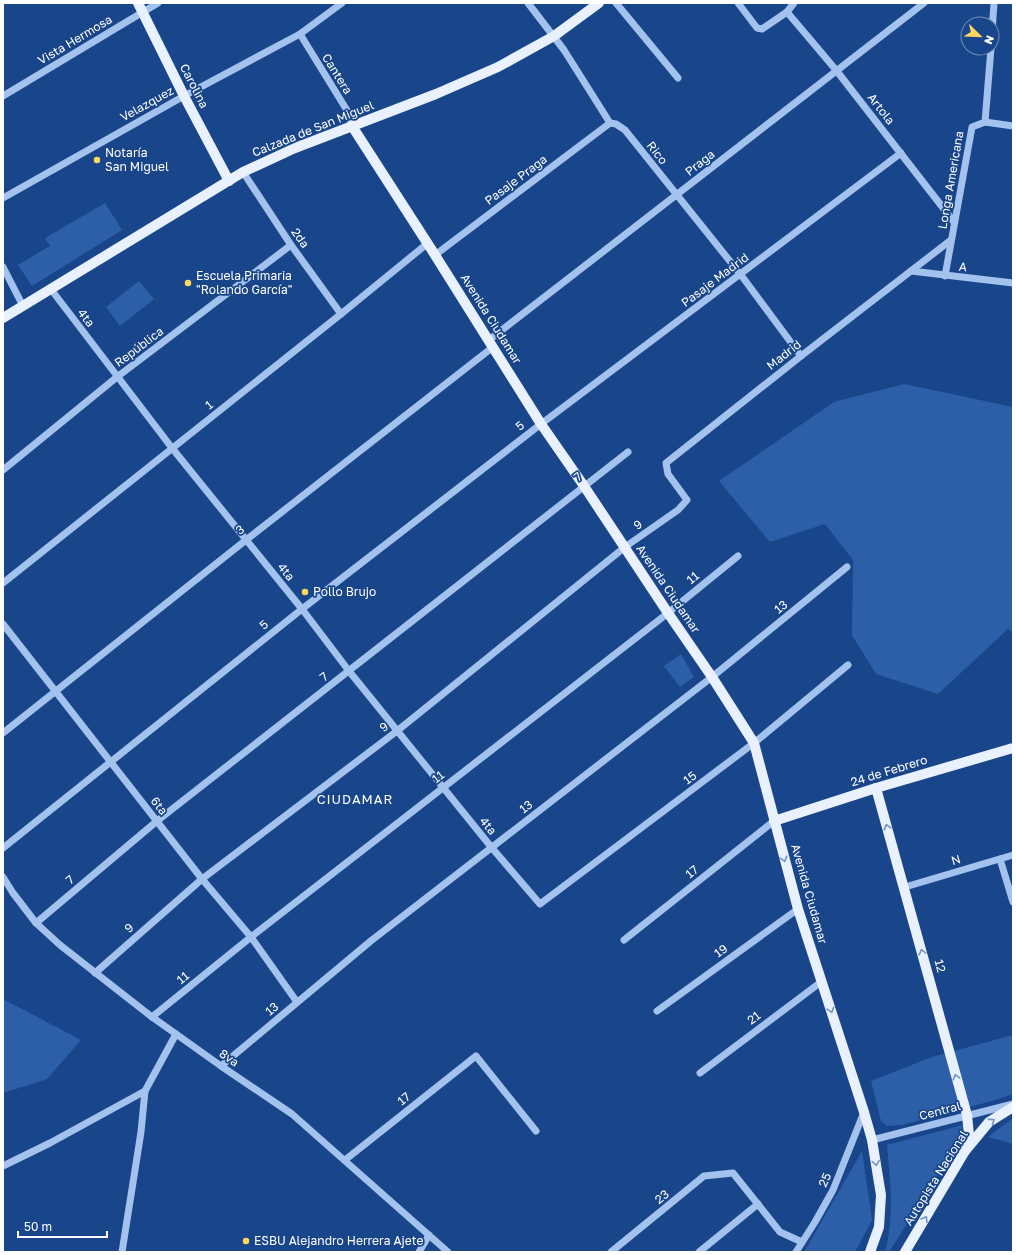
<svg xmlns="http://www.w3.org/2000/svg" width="1016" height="1255" font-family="'Golos Text',sans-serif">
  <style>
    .green { fill: #2c5fa8 }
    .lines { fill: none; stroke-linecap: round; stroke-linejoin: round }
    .minor { stroke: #a3c2ed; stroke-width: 7 }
    .major { stroke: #e9f1ff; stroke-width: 10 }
    .oneway { stroke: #7793bf }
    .poi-dot { fill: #ffd75f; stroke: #19468a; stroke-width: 1.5 }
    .labels { text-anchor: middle; stroke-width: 3.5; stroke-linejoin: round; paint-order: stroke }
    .street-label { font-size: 12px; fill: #fff; stroke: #19468a }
    .poi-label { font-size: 12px; fill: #fff; stroke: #19468a; text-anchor: start }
    .neighbourhood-label { font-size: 13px; letter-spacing: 1px; fill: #fff; stroke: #19468a }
  </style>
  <rect width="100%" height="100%" fill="#19468a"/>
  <g class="green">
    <path d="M 105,203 L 122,230 L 32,286 L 18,265 L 50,246 L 45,238 Z"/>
    <path d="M 139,281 L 154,299 L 120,326 L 106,307 Z"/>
    <path d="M 904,384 L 1013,407 L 1013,632 L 1008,629 L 938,694 L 876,674 L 852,635 L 853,560 L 825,524 L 770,542 L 719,481 L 834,402 Z"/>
    <path d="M 681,654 L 694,677 L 680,687 L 664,666 Z"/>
    <path d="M 3,999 L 81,1040 L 47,1079 L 3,1093 Z"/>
    <path d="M 1013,1035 L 1013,1094 L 992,1101 L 902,1125 L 887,1126 L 881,1121 L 871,1081 L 932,1057 Z"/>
    <path d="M 1013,1118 L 1013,1144 L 988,1137 Z"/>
    <path d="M 963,1125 L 960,1138 L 953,1151 L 889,1252 L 885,1252 C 895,1216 890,1181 887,1145 Z"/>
    <path d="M 862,1151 L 872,1220 L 855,1252 L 804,1252 Z"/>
  </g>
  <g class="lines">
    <g class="minor">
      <path d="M 528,3 L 564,50 L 610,123 L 616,124 L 625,130 L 741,275 L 801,356"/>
      <path d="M 616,3 L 678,78"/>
      <path d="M 738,3 L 757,28 L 762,29 L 787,12 L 794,3"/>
      <path d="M 787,12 L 836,70 L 954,222"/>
      <path d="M 992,32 L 994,3"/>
      <path d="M 300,34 L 348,112 L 352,126"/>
      <path d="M 3,96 L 158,3"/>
      <path d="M 985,122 L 1013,126"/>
      <path d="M 243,172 L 291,245 L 341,314"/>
      <path d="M 3,198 L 184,96 L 300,34 L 342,3"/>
      <path d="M 435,255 L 610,123"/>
      <path d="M 3,267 L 23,306"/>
      <path d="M 911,271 L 1013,283"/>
      <path d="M 945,276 L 972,127 L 985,122 L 991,48"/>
      <path d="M 50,288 L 172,448 L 302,609 L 349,671 L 492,848 L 540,904 L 754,743 L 848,665"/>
      <path d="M 489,340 L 924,3"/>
      <path d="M 3,470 L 117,377 L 291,245"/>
      <path d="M 3,583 L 341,314 L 428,243"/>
      <path d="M 3,624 L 202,879 L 251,937 L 297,1002"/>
      <path d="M 3,733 L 246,540 L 493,347"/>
      <path d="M 3,848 L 302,609 L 541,424 L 901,153"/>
      <path d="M 1000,859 L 1013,902"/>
      <path d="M 3,877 L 13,893 L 36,923 L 60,945 L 152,1017 L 221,1066 L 292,1114 L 448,1252"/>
      <path d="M 905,887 L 1013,855"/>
      <path d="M 36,923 L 157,821 L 628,452"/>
      <path d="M 624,940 L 774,821"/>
      <path d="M 95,973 L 202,879 L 397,731 L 625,547 L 678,510 L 687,500 L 668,474 L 666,463 L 801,356 L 951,240"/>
      <path d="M 657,1011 L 798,909"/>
      <path d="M 152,1017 L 251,937 L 668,613 L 738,556"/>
      <path d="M 221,1066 L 372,940 L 712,677 L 847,567"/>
      <path d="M 700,1073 L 821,982"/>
      <path d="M 872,1140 L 1013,1104"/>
      <path d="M 345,1160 L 476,1056 L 536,1131"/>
      <path d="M 3,1166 L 50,1143 L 145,1091"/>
      <path d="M 122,1252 L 141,1132 L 145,1091 L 176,1034"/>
      <path d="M 419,1252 L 429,1235"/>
      <path d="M 611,1252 L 704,1176 L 733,1173 L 780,1232 L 802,1242"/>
      <path d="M 699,1252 L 758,1204"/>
      <path d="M 796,1252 L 815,1222 L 833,1190 L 864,1112"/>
    </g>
    <g class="major">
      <path d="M 138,3 L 184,96 L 229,181"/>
      <path d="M 352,126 L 435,255 L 541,424 L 584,486 L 668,613 L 712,677 L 754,743 L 798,909 L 864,1112 L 872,1140 L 881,1195 L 879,1227 L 870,1252"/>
      <path d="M 3,318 L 243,172 L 295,148 L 436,94 L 498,67 L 554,36 L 599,3"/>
      <path d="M 876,788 L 967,1115 L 969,1135 L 965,1151"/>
      <path d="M 774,821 L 876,788 L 1013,748"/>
      <path d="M 905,1252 L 965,1151 L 989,1122 L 1013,1107"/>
    </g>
  </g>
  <defs><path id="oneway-chevron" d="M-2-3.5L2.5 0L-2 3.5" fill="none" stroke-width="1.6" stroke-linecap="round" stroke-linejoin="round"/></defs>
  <g class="oneway">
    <use href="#oneway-chevron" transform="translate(887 827) rotate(-106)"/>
    <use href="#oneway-chevron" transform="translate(784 859) rotate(75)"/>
    <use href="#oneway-chevron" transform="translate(922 952) rotate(-105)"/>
    <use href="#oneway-chevron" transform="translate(831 1010) rotate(72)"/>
    <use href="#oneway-chevron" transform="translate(956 1077) rotate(-105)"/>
    <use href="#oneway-chevron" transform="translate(992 1121) rotate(-36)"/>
    <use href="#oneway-chevron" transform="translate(876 1163) rotate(80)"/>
    <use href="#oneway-chevron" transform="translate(925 1219) rotate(-59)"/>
  </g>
  <g class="poi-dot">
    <circle cx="97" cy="160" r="4"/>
    <circle cx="188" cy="283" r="4"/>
    <circle cx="305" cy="592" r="4"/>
    <circle cx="246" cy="1241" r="4"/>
  </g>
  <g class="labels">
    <g class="street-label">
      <text transform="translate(75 40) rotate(-31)" y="4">Vista Hermosa</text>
      <text transform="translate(337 74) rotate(58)" y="4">Cantera</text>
      <text transform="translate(194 86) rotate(63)" y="4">Carolina</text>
      <text transform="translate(147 104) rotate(-29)" y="4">Velazquez</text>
      <text transform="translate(881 109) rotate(52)" y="4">Artola</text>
      <text transform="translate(313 129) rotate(-22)" y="4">Calzada de San Miguel</text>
      <text transform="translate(657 153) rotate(52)" y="4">Rico</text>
      <text transform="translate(700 163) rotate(-38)" y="4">Praga</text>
      <text transform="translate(516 180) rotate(-37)" y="4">Pasaje Praga</text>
      <text transform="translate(951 180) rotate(-80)" y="4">Longa Americana</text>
      <text transform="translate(300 238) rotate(55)" y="4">2da</text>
      <text transform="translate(963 267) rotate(6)" y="4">A</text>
      <text transform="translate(715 280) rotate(-37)" y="4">Pasaje Madrid</text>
      <text transform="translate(86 318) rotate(53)" y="4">4ta</text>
      <text transform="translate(491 319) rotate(58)" y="4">Avenida Ciudamar</text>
      <text transform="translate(139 347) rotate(-37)" y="4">República</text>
      <text transform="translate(784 355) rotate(-38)" y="4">Madrid</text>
      <text transform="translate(209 405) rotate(-38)" y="4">1</text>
      <text transform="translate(520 426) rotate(-38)" y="4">5</text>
      <text transform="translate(578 477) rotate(-38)" y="4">7</text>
      <text transform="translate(638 525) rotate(-35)" y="4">9</text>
      <text transform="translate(240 530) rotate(-38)" y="4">3</text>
      <text transform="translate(286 572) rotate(51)" y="4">4ta</text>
      <text transform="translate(693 578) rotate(-40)" y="4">11</text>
      <text transform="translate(668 589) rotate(56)" y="4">Avenida Ciudamar</text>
      <text transform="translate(781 607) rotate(-39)" y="4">13</text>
      <text transform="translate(264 625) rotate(-39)" y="4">5</text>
      <text transform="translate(324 677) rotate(-38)" y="4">7</text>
      <text transform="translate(384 727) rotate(-37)" y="4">9</text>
      <text transform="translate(889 771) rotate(-17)" y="4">24 de Febrero</text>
      <text transform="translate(438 777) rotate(-38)" y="4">11</text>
      <text transform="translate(690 778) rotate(-37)" y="4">15</text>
      <text transform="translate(159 806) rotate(52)" y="4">6ta</text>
      <text transform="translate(526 807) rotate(-38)" y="4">13</text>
      <text transform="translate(488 826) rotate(51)" y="4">4ta</text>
      <text transform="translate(956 860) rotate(-17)" y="4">N</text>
      <text transform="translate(692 872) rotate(-39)" y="4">17</text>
      <text transform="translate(70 880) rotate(-40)" y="4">7</text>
      <text transform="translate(809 894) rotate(74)" y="4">Avenida Ciudamar</text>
      <text transform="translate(129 928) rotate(-41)" y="4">9</text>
      <text transform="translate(721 951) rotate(-36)" y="4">19</text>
      <text transform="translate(940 966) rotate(75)" y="4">12</text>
      <text transform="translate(183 978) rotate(-39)" y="4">11</text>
      <text transform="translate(272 1009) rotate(-40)" y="4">13</text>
      <text transform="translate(754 1018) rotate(-37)" y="4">21</text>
      <text transform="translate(229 1058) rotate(35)" y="4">8va</text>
      <text transform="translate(404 1099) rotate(-39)" y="4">17</text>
      <text transform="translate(940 1111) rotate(-15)" y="4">Central</text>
      <text transform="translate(936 1178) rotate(-58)" y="4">Autopista Nacional</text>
      <text transform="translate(825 1180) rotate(-66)" y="4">25</text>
      <text transform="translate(662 1197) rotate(-39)" y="4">23</text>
    </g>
    <g class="poi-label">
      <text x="105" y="157">Notaría<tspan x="105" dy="14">San Miguel</tspan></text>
      <text x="196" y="280">Escuela Primaria<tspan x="196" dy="14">"Rolando García"</tspan></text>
      <text x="313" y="596">Pollo Brujo</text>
      <text x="254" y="1245">ESBU Alejandro Herrera Ajete</text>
    </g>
    <g class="neighbourhood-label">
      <text x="355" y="804">CIUDAMAR</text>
    </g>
  </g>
  <rect width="1016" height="1255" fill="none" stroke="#ffffff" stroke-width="8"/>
  <g transform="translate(980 36) rotate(113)"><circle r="19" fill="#19468a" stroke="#7590b9"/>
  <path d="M0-3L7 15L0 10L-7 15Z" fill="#ffd75f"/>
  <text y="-6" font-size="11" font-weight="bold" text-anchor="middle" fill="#ffffff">N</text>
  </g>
  <path d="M18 1231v6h89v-6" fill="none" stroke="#ffffff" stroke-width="2"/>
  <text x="24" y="1231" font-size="12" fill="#ffffff" stroke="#19468a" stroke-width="3" paint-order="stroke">50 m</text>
</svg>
